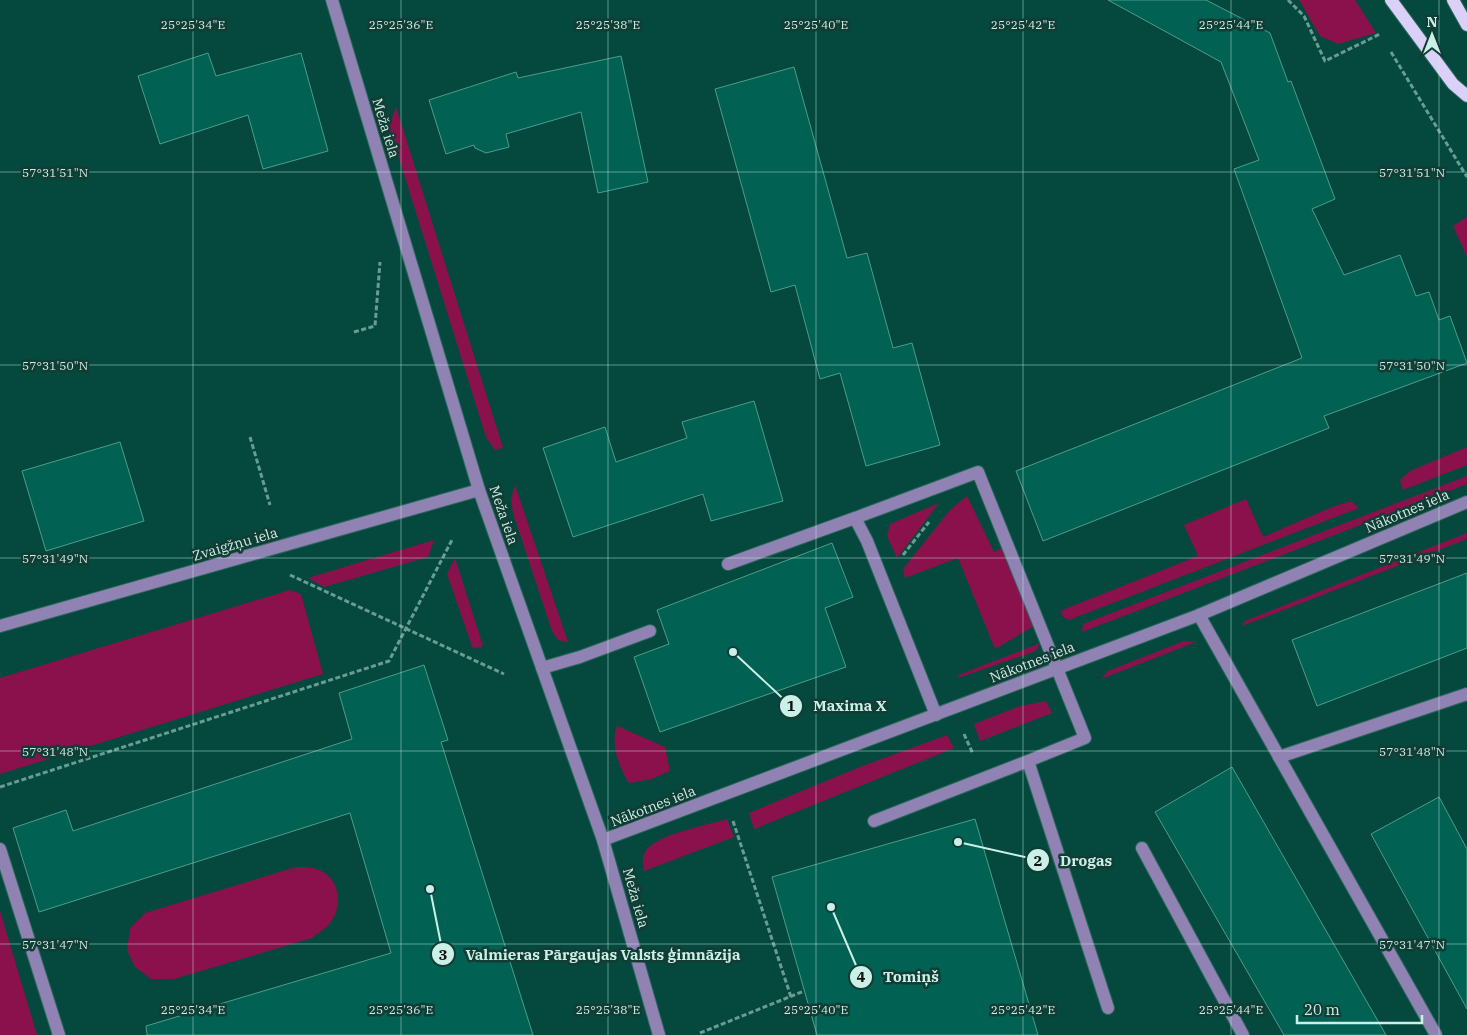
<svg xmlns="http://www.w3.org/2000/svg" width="1467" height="1035" font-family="'IBM Plex Serif',serif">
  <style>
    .green { fill: #8b114d }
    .building { fill: #016153; stroke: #4f9c8c }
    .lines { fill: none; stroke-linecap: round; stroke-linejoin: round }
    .minor-casing { stroke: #29675c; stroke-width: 14 }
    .major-casing { stroke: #29675c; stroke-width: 14 }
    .path { stroke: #699d93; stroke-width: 3; stroke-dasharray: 5 2.5; stroke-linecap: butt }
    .minor { stroke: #9082b3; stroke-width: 12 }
    .major { stroke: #dbd0f8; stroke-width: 12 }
    .ticks { fill: none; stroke: #cbf0e7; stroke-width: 1; stroke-opacity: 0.45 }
    .labels { text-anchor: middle; stroke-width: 5; stroke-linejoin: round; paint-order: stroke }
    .street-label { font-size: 14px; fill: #cbf0e7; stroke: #123c34 }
    .ticks-label { font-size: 12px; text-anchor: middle; fill: #cbf0e7; stroke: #123c34; stroke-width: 5; stroke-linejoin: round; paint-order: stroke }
    .leader { fill: none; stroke: #cbf0e7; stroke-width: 2 }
    .callout-dot { fill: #cbf0e7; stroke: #123c34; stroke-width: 2 }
    .mark-label { font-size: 15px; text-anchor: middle; font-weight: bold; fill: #111 }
    .callout-label { font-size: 15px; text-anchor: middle; font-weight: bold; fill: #cbf0e7; stroke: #123c34; stroke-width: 5; stroke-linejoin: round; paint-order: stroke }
  </style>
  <rect width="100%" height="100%" fill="#05493e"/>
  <g class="green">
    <path d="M 1299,0 L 1355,0 L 1376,33 L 1338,44 L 1320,36 Z"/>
    <path d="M 396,107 L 503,448 L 495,450 L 486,437 L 389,126 Z"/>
    <path d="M 1467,217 L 1467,257 L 1453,226 Z"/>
    <path d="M 1467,447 L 1467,465 L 1403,490 L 1400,480 L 1410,471 Z"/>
    <path d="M 1467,476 L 1467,484 L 1082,632 L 1083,624 Z"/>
    <path d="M 515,485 L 568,642 L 558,640 L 552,631 L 513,513 L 511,498 Z"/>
    <path d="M 967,496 L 994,552 L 1004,547 L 1034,626 L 995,649 L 958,558 L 905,578 L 903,569 L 950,510 Z"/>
    <path d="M 1246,499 L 1263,537 L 1332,507 L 1351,501 L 1359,508 L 1069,620 L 1063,617 L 1060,611 L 1198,556 L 1184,525 Z"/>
    <path d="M 939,503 L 897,558 L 887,536 L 890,524 Z"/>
    <path d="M 1467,533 L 1467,539 L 1242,626 L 1245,621 Z"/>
    <path d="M 434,540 L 428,557 L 324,587 L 308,578 Z"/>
    <path d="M 455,558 L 483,646 L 473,649 L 447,574 Z"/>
    <path d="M 290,590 L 301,594 L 323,674 L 0,774 L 0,678 Z"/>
    <path d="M 1184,641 L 1196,642 L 1101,679 L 1108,671 Z"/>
    <path d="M 1040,643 L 1036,651 L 961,677 L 956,676 Z"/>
    <path d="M 1046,701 L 1052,713 L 980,741 L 974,724 L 1020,706 Z"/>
    <path d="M 617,726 L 665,747 L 670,771 L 652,779 L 629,783 C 619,767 610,745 617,726 Z"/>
    <path d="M 947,735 L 954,748 L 754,829 L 749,813 L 860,767 Z"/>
    <path d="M 727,819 L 734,837 L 644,871 C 642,864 642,855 647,849 C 660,834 707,825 727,819 Z"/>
    <path d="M 296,867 C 305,867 315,867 323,872 C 341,882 342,908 330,923 C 326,929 317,933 312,938 L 174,979 L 151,979 L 135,967 L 127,950 L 130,928 L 145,913 Z"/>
    <path d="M 0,911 L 37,1035 L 0,1035 Z"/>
  </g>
  <g class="building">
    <path d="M 1108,0 L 1206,0 L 1270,33 L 1288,82 L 1291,81 L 1335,199 L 1312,209 L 1344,275 L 1400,255 L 1416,296 L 1429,292 L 1439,320 L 1450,316 L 1467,363 L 1324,416 L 1329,428 L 1043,541 L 1016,471 L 1302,358 L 1234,169 L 1259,160 L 1221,62 Z"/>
    <path d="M 208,53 L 216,76 L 301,53 L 328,151 L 263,169 L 248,115 L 160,144 L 138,76 Z"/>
    <path d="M 621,56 L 648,182 L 598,193 L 581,112 L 506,134 L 509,147 L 486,153 L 475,148 L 474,145 L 446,154 L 429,100 L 516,72 L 518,78 Z"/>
    <path d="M 794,67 L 847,258 L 867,253 L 893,348 L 912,343 L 940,445 L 866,466 L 840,373 L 820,379 L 795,285 L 771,292 L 715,89 Z"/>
    <path d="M 754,401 L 783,501 L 711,521 L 703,494 L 573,537 L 543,448 L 605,427 L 616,462 L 687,438 L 682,422 Z"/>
    <path d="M 120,442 L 144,521 L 46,551 L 22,471 Z"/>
    <path d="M 832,543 L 853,597 L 825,608 L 846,667 L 660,732 L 634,657 L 669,644 L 657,610 Z"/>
    <path d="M 1467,573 L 1467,648 L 1317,706 L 1292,640 Z"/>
    <path d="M 424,665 L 448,740 L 441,742 L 533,1035 L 147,1035 L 146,1026 L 391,953 L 350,813 L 39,912 L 13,828 L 66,810 L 73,831 L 352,739 L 339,693 Z"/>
    <path d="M 1232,767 L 1386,1035 L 1284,1035 L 1155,812 Z"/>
    <path d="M 1439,797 L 1467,849 L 1467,1009 L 1371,834 Z"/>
    <path d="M 975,819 L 1038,1035 L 817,1035 L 772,877 Z"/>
  </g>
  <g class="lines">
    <g class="minor-casing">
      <g id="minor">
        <path d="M 332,0 L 479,490 L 603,840 L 659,1035"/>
        <path d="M 728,564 L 855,518"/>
        <path d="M 1199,615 L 1436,1035"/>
        <path d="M 0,626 L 479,490"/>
        <path d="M 542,668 L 580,657 L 650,631"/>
        <path d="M 936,715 L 867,541 L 855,518 L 978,472 L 1085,738 L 1028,761 L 1108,1008"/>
        <path d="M 1279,757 L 1467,694"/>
        <path d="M 874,821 L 1028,761"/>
        <path d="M 603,840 L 1199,615 L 1467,502"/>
        <path d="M 1142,848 L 1243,1035"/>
        <path d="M 0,849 L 59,1035"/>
      </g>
    </g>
    <g class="major-casing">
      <g id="major">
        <path d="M 1391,0 L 1453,84 L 1467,96"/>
        <path d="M 1453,0 L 1467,25"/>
      </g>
    </g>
    <g class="path">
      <path d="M 1288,0 L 1304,16 L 1325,61 L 1380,34"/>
      <path d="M 1391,52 L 1467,177"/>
      <path d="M 354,332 L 375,326 L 380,262"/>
      <path d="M 250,437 L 270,505"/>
      <path d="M 903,555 L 929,522"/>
      <path d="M 290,575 L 504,674"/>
      <path d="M 964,734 L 973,754"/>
      <path d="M 0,787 L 389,661 L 453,538"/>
      <path d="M 733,821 L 791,997"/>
      <path d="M 700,1033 L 804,991"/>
    </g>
    <use href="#minor" class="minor"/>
    <use href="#major" class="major"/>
  </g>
  <path class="ticks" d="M 193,0 L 193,1035M 401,0 L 401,1035M 608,0 L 608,1035M 816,0 L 816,1035M 1023,0 L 1023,1035M 1231,0 L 1231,1035M 1439,0 L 1439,1035M 0,172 L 1467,172M 0,365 L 1467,365M 0,558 L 1467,558M 0,751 L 1467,751M 0,944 L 1467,944"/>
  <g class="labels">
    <g class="street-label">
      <text transform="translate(386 128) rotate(73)" y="5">Meža iela</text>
      <text transform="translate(1407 511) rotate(-23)" y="5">Nākotnes iela</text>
      <text transform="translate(504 515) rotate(71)" y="5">Meža iela</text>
      <text transform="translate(235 544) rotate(-16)" y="5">Zvaigžņu iela</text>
      <text transform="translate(1032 662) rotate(-21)" y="5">Nākotnes iela</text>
      <text transform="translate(653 806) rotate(-21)" y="5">Nākotnes iela</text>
      <text transform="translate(636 898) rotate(74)" y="5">Meža iela</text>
    </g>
  </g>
  <g class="ticks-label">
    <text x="193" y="29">25°25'34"E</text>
    <text x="401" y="29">25°25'36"E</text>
    <text x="608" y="29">25°25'38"E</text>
    <text x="816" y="29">25°25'40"E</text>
    <text x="1023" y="29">25°25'42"E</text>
    <text x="1231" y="29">25°25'44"E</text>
    <text x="55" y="177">57°31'51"N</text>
    <text x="1412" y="177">57°31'51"N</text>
    <text x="55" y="370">57°31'50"N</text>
    <text x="1412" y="370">57°31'50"N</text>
    <text x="55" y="563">57°31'49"N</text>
    <text x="1412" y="563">57°31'49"N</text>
    <text x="55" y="756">57°31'48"N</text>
    <text x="1412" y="756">57°31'48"N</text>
    <text x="55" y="949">57°31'47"N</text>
    <text x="1412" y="949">57°31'47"N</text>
    <text x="193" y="1014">25°25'34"E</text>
    <text x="401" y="1014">25°25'36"E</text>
    <text x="608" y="1014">25°25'38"E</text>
    <text x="816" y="1014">25°25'40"E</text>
    <text x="1023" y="1014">25°25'42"E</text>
    <text x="1231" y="1014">25°25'44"E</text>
  </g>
  <path class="leader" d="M733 652L791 706M958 842L1038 860M430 889L443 954M831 907L861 977"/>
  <g class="callout-dot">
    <circle cx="733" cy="652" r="5"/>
    <circle cx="958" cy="842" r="5"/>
    <circle cx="430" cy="889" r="5"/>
    <circle cx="831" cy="907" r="5"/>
    <circle cx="791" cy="706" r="12"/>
    <circle cx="1038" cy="860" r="12"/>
    <circle cx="443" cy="954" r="12"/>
    <circle cx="861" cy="977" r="12"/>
  </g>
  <g class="mark-label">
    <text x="791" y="711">1</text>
    <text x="1038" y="866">2</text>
    <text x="443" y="960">3</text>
    <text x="861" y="982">4</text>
  </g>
  <g class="callout-label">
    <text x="850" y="711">Maxima X</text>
    <text x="1086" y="866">Drogas</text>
    <text x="603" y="960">Valmieras Pārgaujas Valsts ģimnāzija</text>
    <text x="911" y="982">Tomiņš</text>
  </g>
  <g transform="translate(1432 35)" stroke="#123c34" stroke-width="4" paint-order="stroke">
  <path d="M0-4L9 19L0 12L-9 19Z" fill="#cbf0e7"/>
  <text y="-8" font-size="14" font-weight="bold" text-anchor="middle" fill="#cbf0e7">N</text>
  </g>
  <path d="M1297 1015v8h125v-8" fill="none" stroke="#cbf0e7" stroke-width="2.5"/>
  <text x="1304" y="1015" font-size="15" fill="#cbf0e7" stroke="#123c34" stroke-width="4" paint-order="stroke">20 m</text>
</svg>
